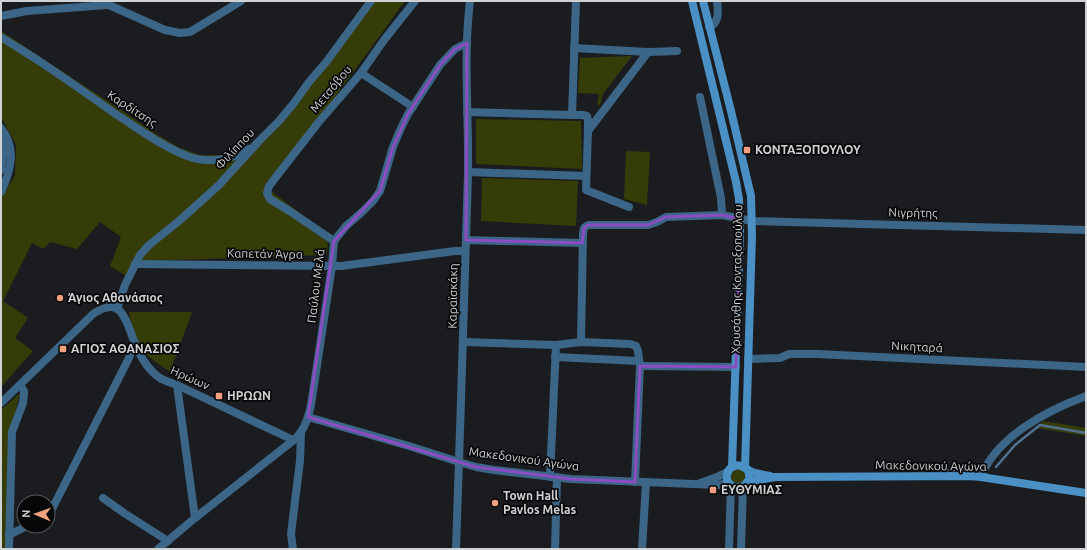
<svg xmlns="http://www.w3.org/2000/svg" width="1087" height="550" font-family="Ubuntu,sans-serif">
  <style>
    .green { fill: #363c07 }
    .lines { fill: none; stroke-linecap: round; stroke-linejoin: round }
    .stream { stroke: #507194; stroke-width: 2.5 }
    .minor { stroke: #3c6687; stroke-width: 8 }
    .tertiary { stroke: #3c6687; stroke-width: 8 }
    .secondary { stroke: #4a90c5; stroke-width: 8 }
    .marked { fill: none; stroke: #8c4dc3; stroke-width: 3; stroke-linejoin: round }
    .poi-dot { fill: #f2a07f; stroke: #060708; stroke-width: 1.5 }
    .labels { text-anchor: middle; stroke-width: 3.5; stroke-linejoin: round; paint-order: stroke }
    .street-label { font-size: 12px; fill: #d1d2d4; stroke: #060708 }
    .poi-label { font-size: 12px; font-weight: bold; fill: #d1d2d4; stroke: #060708; text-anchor: start }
  </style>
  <rect width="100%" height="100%" fill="#1b1c1f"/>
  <g class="green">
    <path d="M 371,1 L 405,1 L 322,115 L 264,186 L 328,234 L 327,255 L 142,261 L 128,277 L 110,266 L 121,237 L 100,222 L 77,249 L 50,242 L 43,249 L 32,243 L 3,301 L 28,318 L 15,338 L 33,351 L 1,387 L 1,199 L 15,175 L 16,145 L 1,117 L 1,31 L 130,116 L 156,134 L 180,148 L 200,155 L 222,155 L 247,148 L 262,143 Z"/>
    <path d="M 632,56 L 603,94 L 600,105 L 597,105 L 599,94 L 578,93 L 580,58 Z"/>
    <path d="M 476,119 L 581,121 L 582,169 L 476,164 Z"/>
    <path d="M 626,151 L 650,152 L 647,205 L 624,199 Z"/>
    <path d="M 482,178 L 578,181 L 576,226 L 481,221 Z"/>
    <path d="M 129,312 L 192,312 L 170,372 C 164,367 150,359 145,353 C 137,343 131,325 129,312 Z"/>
    <path d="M 20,393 L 14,417 L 8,437 L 8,549 L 1,549 L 1,410 Z"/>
    <path d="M 1043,421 L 1086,428 L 1086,436 L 1036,428 Z"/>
    <circle cx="738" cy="476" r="7"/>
  </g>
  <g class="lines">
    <g class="stream">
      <path d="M 996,467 L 1015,445 L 1040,425 L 1086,433"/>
      <path d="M 935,470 L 970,470 L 978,469"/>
    </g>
    <g class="minor">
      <path d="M 100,1 L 165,30 L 180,33 L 190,32 L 241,1"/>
      <path d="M 1,16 L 27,11 L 107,5"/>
      <path d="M 709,27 C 720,23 718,10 717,1"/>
      <path d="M 1,37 C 15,46 30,55 45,65 C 69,81 93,98 117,115 C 139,129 169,151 193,158 C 210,163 235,159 249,149"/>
      <path d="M 574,48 L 648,52 L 677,51"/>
      <path d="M 361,73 L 413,107"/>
      <path d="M 700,97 L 721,198 L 722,215"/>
      <path d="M 467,112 L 572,115 L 583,115 L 587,116 L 588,120 L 588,131 L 586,190 L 629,207"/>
      <path d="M 572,115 L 576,1"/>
      <path d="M 1,128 C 17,149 11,170 1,192"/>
      <path d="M 588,131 L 648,52"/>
      <path d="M 1,140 L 4,149 L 1,170"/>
      <path d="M 468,172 L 586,176"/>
      <path d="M 466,240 L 582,243"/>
      <path d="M 334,241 L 288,210 L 270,199 L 267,193 L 269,186 L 318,123 L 361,73 L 384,40 L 415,1"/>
      <path d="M 135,264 L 341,266 L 455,251 L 465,251"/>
      <path d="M 117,309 L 125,285 L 140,255 L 149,245 L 179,221 L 219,185 L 259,141 L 279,121 L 294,103 L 309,82 L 327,61 L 371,1"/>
      <path d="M 464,342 L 556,345 L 581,342 L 630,344 L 636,346 L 638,351 L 640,366 L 635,482"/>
      <path d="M 581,342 L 583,234 L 584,228 L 588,225 L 648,225 L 657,222 L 666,217 L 722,215 L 752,221 L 1086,230"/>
      <path d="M 555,357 L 639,361"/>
      <path d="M 748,359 L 780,358 L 789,354 L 817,354 L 1086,367"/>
      <path d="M 640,366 L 736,367"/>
      <path d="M 177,385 L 195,518"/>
      <path d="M 1,403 L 93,314 C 99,310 109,305 116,308 C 126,313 130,333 135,343 C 140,356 148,370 160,378 C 165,381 172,383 177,385 L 293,440"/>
      <path d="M 308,417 L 409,446 L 459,462"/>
      <path d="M 550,477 L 556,345"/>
      <path d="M 981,477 C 996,437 1048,410 1086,396"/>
      <path d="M 103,498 L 124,513 L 168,541"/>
      <path d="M 48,515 L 51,511 L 128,360 L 135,344"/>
      <path d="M 9,535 L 27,526"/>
      <path d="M 9,549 L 12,432 L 23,403 L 24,394 L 24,391 L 20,385"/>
      <path d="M 158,549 L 195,518 L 295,439 C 305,429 308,418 311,405 L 332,266 L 334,241 L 346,226 L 361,213 L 373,201 L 380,191 L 393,147 L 401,128 L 408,114 L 440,65 L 455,49 L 467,43"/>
      <path d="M 293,549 L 291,534 L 300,461 L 301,433"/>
      <path d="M 555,549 L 557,477"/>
      <path d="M 642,549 L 646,483"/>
    </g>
    <g class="tertiary">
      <path d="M 459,462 L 476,467 L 494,470 L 571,479 L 718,485 L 729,483"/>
      <path d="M 700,483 L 717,477 L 728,472"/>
      <path d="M 456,549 C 460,424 465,299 468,174 C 469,116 463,58 470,1"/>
      <path d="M 729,549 L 731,485"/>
      <path d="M 741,549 L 743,486"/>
    </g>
    <g class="secondary">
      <path d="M 692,1 L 736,182 L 739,199 L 740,233 L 732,467"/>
      <path d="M 703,1 L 731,111 L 751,196 L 752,236 L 745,468"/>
      <path d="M 747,469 C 758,490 724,494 727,475 C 727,471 729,469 732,467 C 735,465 738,465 741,466 C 745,467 748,470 752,472 C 758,474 764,475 770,476"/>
      <path d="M 747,482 L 775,477 L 969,476 L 981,477 L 1086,493"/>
    </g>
  </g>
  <path class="marked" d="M 467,43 L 466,240 L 582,243 L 584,228 L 588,225 L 648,225 L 666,217 L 722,215 L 740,219 L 736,367 L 640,366 L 635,482 L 571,479 L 476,467 L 308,417 L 334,241 L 380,191 L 393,147 L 408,114 L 440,65 L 455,49 Z"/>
  <g class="poi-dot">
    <rect x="743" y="146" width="8" height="8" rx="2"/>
    <circle cx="60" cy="298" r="4"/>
    <rect x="59" y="345" width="8" height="8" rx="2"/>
    <rect x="215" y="392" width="8" height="8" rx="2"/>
    <rect x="709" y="486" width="8" height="8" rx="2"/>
    <circle cx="495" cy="503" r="4"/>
  </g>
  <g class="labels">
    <g class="street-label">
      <text transform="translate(331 89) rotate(-50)" y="4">Μετσόβου</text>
      <text transform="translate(132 109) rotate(33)" y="4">Καρδίτσης</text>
      <text transform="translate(235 149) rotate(-47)" y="4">Φιλίππου</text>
      <text transform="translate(913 213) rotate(1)" y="4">Νιγρήτης</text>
      <text transform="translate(265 254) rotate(1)" y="4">Καπετάν Άγρα</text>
      <text transform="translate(737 279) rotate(-89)" y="4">Χρυσάνθης Κονταξοπούλου</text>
      <text transform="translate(316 286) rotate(-83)" y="4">Παύλου Μελά</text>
      <text transform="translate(453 296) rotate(-89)" y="4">Καραϊσκάκη</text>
      <text transform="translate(917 347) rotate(3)" y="4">Νικηταρά</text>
      <text transform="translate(190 378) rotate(24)" y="4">Ηρώων</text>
      <text transform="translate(524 459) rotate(8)" y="4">Μακεδονικού Αγώνα</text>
      <text transform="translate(931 466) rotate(1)" y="4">Μακεδονικού Αγώνα</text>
    </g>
    <g class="poi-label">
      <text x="755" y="154">ΚΟΝΤΑΞΟΠΟΥΛΟΥ</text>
      <text x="68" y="302">Άγιος Αθανάσιος</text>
      <text x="71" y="353">ΑΓΙΟΣ ΑΘΑΝΑΣΙΟΣ</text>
      <text x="227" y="400">ΗΡΩΩΝ</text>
      <text x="721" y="494">ΕΥΘΥΜΙΑΣ</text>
      <text x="503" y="500">Town Hall<tspan x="503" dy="14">Pavlos Melas</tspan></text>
    </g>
  </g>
  <rect width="1087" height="550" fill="none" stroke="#d1d2d4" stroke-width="4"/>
  <g transform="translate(36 514) rotate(272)"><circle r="19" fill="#060708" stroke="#57585a"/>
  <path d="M0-3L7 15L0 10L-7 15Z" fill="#f2a07f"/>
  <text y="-6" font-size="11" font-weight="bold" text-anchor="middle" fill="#d1d2d4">N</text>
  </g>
</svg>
